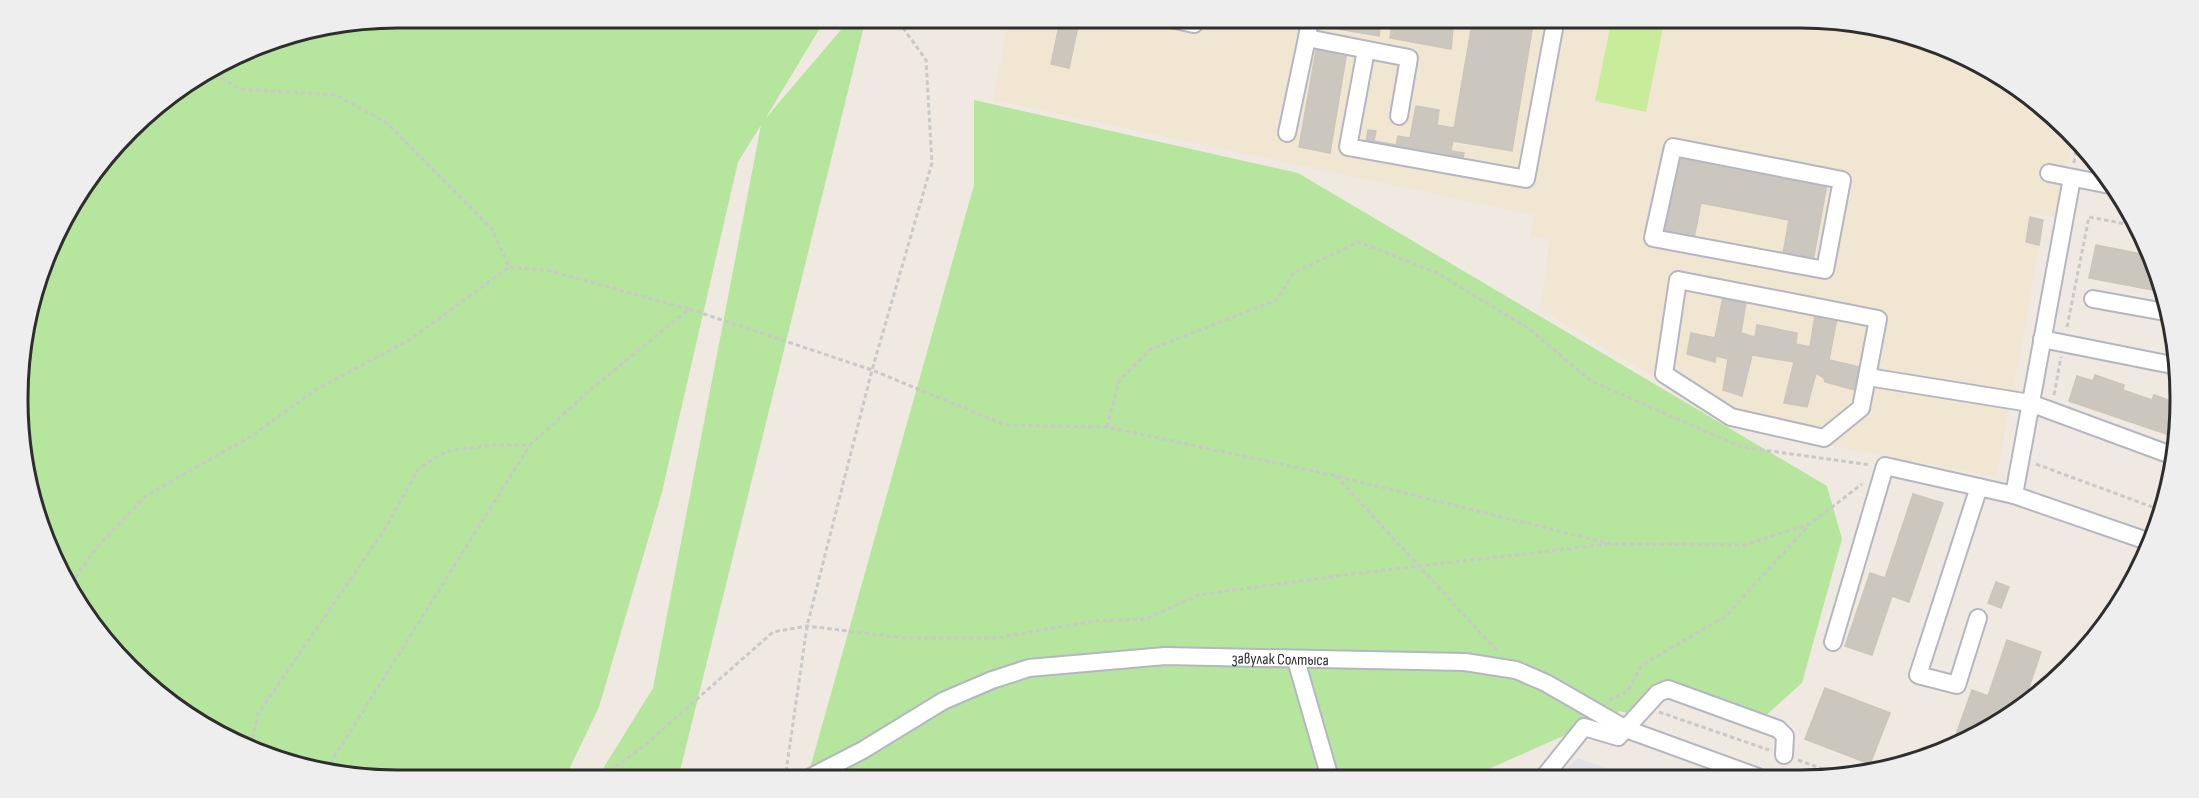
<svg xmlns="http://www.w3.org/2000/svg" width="2199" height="798" font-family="'Sofia Sans Condensed',sans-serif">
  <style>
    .industrial { fill: #e3e1e8 }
    .education { fill: #f0e6d1 }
    .green { fill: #b6e59e }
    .pitch { fill: #c9ec9a }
    .building { fill: #cbc7bf; stroke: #cbc5ba; stroke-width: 1.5 }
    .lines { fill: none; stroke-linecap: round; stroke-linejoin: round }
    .minor-casing { stroke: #b4b7c1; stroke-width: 20 }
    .path { stroke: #c9c9c9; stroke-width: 3; stroke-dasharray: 4.5 3; stroke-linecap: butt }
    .minor { stroke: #fff; stroke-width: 16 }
    .labels { text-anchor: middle; stroke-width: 4.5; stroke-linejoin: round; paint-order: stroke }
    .street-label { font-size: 16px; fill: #2e2e2e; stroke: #fff }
    .rim { fill: none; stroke: #2e2e2e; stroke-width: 3 }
  </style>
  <rect width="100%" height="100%" fill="#efe9e1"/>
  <path class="industrial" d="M 1578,758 L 1629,777 L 1556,777 Z"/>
  <path class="education" d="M 1009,18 L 1800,18 L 1899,31 L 2032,97 L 2072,142 L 2057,218 L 2033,213 L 2031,217 L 2043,220 L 2025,329 L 1996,477 L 1739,428 L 1540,309 L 1550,240 L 1530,236 L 1534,215 L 993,100 Z"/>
  <g class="green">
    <path d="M 399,18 L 826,18 L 765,119 L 851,18 L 866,18 L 678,779 L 596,780 L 653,688 L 761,125 L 738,162 L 662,492 L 599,707 L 564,780 L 399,780 L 300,767 L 167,701 L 82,610 L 25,474 L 21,349 L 69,209 L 148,112 L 276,38 Z"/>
    <path d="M 974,100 L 1298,173 L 1827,486 L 1842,539 L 1802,683 L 1764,717 L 1664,681 L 1630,714 L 1620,711 L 1468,778 L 807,779 L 974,185 Z"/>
  </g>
  <path class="pitch" d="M 1612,18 L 1665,18 L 1646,112 L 1595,101 Z"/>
  <g class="building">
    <path d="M 1321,18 L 1381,18 L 1379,36 L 1320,26 Z"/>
    <path d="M 1393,18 L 1454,18 L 1451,49 L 1390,38 Z"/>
    <path d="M 1473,18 L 1534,18 L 1512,151 L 1452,141 Z"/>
    <path d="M 1060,22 L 1078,26 L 1069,68 L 1051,64 Z"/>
    <path d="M 1317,45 L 1347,51 L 1330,153 L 1299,147 Z"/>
    <path d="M 1416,106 L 1439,110 L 1437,125 L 1455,128 L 1451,151 L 1464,153 L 1462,163 L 1365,147 L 1368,130 L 1376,131 L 1374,141 L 1396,145 L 1398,136 L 1410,138 Z"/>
    <path d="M 1677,158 L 1827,184 L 1813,261 L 1783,254 L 1789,220 L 1701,203 L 1694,238 L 1665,232 Z"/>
    <path d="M 2030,217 L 2043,220 L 2039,245 L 2026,242 Z"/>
    <path d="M 2096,245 L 2146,255 L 2158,291 L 2089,278 Z"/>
    <path d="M 1723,297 L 1746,302 L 1741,333 L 1755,337 L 1757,325 L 1797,333 L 1796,344 L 1810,347 L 1815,315 L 1837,318 L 1829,360 L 1860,367 L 1855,390 L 1825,382 L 1824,378 L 1816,373 L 1807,407 L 1784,403 L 1794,362 L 1752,355 L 1742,396 L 1723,390 L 1728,359 L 1716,356 L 1715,362 L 1687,354 L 1691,333 L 1715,338 Z"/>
    <path d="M 2095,375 L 2124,385 L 2123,390 L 2152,400 L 2154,395 L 2174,402 L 2172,436 L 2069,401 L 2077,376 L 2093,381 Z"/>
    <path d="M 1913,494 L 1943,503 L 1909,602 L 1892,596 L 1872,655 L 1845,646 L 1870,573 L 1885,578 Z"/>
    <path d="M 1996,582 L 2009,587 L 2001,608 L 1988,603 Z"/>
    <path d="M 2007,640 L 2041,652 L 2023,705 L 2002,718 L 1999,717 L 1998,721 L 1968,741 L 1952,746 L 1972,690 L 1988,696 Z"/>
    <path d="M 1825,688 L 1890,713 L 1870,764 L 1805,739 Z"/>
  </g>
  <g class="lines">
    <g class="minor-casing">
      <g id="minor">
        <path d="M 1166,18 L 1194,24 L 1195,18"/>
        <path d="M 1310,18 L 1307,38 L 1409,58 L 1399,116"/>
        <path d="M 1366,50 L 1348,147 L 1526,179 L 1556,18"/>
        <path d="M 1287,133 L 1307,38"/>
        <path d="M 1673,147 L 1842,180 L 1825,270 L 1653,238 Z"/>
        <path d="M 2049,173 L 2110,185"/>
        <path d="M 2072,178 L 2014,495 L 2150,542"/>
        <path d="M 1678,280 L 1878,319 L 1861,408 L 1824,438 L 1731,417 L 1664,374 Z"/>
        <path d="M 2093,299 L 2165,312"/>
        <path d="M 2042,339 L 2177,366"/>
        <path d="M 1868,377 L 2030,403 L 2171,455"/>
        <path d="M 1978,618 L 1957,685 L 1918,675 L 1979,487"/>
        <path d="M 1833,642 L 1885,466 L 2014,495"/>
        <path d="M 1296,660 L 1330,778"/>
        <path d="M 1544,777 L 1584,727 L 1618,737 L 1658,693 L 1668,689 L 1778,729 L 1785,736 L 1784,755"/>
        <path id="s1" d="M 807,779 L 863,750 L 943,701 L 992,680 L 1029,668 L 1165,656 L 1465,662 L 1516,670 L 1546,683 L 1626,729 L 1758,777"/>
      </g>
    </g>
    <g class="path">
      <path d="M 215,74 L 240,89 L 336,95 L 387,123 L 492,229 L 509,267 L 550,271 L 689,309 L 590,390 L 530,445 L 494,445 L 447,451 L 419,468 L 385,529 L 258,714 L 252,743"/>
      <path d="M 2074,163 L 2076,147"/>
      <path d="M 689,309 L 872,370 L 1005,425 L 1107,427 L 1336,476 L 1611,544 L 1744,545 L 1810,524 L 1862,484"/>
      <path d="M 2067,327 L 2089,217 L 2136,226"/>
      <path d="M 2054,395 L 2061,357"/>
      <path d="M 1107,427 L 1119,381 L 1151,349 L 1277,300 L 1293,273 L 1359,242 L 1437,273 L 1528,328 L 1591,381 L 1741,447 L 1871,465"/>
      <path d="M 2036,464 L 2163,511"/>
      <path d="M 1336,476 L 1498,652"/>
      <path d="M 71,584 L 97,547 L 147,495 L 250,437 L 317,389 L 411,339 L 509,267"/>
      <path d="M 1609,700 L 1628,691 L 1642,665 L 1726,616 L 1808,526"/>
      <path d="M 1659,712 L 1769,750"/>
      <path d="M 1798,760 L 1845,777"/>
      <path d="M 326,770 L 530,445"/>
      <path d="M 785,779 L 807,626 L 872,370 L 932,163 L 926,60 L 896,18"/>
      <path d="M 597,780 L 645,745 L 773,632 L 807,626 L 905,638 L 994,638 L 1095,621 L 1146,619 L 1198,595 L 1351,574 L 1609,544"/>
    </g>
    <use href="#minor" class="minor"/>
  </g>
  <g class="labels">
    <g class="street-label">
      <text dy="6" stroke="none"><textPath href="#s1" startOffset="501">завулак Солтыса</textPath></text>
    </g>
  </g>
  <path d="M0 0H2199V798H0ZM398 28H1800A370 370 0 0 1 2170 398V400A370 370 0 0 1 1800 770H398A370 370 0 0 1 28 400V398A370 370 0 0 1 398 28Z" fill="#eee" fill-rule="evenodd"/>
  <path class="rim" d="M398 28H1800A370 370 0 0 1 2170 398V400A370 370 0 0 1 1800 770H398A370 370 0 0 1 28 400V398A370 370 0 0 1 398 28Z"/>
</svg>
